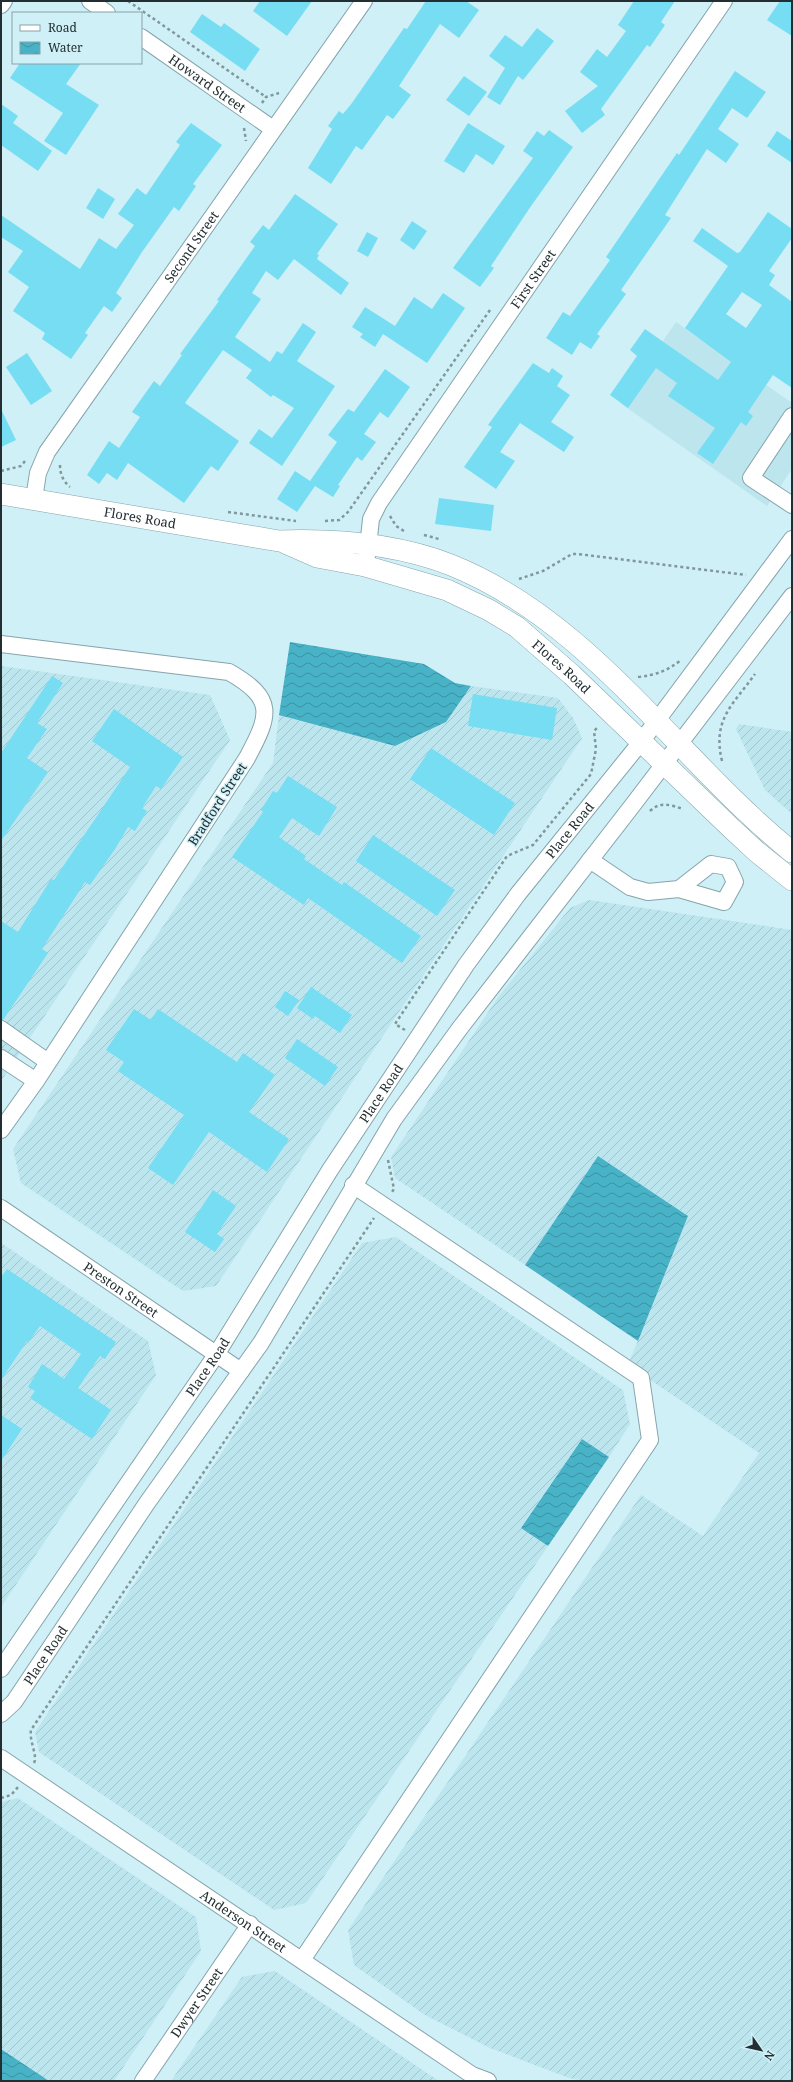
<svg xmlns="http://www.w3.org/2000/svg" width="793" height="2082" font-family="'Noto Serif',serif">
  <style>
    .built { fill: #bce5ee }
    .industrial { fill: url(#industrial-furrows) }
    .water { fill: url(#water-waves) }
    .building { fill: #76ddf3; fill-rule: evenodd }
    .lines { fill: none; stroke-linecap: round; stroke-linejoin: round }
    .minor-casing { stroke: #85a4ab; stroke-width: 18 }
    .major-casing { stroke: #85a4ab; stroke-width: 22 }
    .path { stroke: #80979c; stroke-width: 2.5; stroke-dasharray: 3 3; stroke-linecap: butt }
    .minor { stroke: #fff; stroke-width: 16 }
    .major { stroke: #fff; stroke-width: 21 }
    .labels { text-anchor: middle; stroke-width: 3; stroke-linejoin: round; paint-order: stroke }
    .street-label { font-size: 13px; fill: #222e31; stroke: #cff0f7 }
  </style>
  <defs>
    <pattern id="industrial-furrows" width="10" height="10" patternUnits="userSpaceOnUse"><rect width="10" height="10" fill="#bce5ee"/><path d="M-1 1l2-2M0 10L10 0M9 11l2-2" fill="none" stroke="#a1c5cd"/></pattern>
    <pattern id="water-waves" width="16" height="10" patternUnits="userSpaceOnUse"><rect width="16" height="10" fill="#48b2c7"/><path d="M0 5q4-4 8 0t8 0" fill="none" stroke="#3c91a2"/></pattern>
  </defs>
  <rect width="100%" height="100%" fill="#cff0f7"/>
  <path class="built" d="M 676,322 L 792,403 L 792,469 L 767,506 L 620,403 Z"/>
  <g class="industrial">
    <path d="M 1,666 L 210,695 L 230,740 L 1,1081 Z"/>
    <path d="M 471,686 L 558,698 L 573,718 L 582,738 L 216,1286 L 183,1291 L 21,1183 L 13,1149 L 273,763 L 279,715 L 395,746 L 446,722 Z"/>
    <path d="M 739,724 L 792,732 L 792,814 L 765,790 L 736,729 Z"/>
    <path d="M 589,900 L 792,930 L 792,2081 L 585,2081 L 569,2078 L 490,2048 L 425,2015 L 354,1965 L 348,1930 L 641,1495 L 703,1536 L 759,1453 L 628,1365 L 688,1216 L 598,1156 L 525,1265 L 395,1178 L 391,1157 L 499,996 L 570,908 Z"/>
    <path d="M 396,1237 L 623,1390 L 630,1424 L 609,1457 L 582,1439 L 521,1527 L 548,1546 L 306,1903 L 274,1910 L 39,1752 L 35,1732 L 362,1243 Z"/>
    <path d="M 1,1243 L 148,1341 L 156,1375 L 1,1607 Z"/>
    <path d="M 18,1798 L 196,1917 L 201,1951 L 114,2081 L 49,2081 L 1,2049 L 1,1802 Z"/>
    <path d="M 275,1971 L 439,2081 L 171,2081 L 242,1977 Z"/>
  </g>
  <g class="water">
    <path d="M 290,642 L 424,664 L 455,683 L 471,686 L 446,722 L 395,746 L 279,715 Z"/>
    <path d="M 598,1156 L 688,1216 L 638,1341 L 525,1265 Z"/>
    <path d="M 582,1439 L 609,1457 L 548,1546 L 521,1528 Z"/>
    <path d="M 1,2049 L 49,2081 L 1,2081 Z"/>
  </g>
  <g class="building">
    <path d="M 260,1 L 312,1 L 287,36 L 253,11 Z"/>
    <path d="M 426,1 L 466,1 L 479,10 L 459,38 L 440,24 L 399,86 L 411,95 L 393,119 L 387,115 L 362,150 L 356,146 L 331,184 L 308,168 L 332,129 L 328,126 L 339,111 L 343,114 L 352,103 L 404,28 L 407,29 Z"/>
    <path d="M 634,1 L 675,1 L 661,22 L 665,25 L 650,47 L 647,45 L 601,109 L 605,115 L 582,133 L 565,111 L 598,86 L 580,72 L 597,49 L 607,57 L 626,31 L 618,25 Z"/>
    <path d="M 780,1 L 792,1 L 792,36 L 767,20 Z"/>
    <path d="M 202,14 L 221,27 L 224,23 L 260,49 L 245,71 L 190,32 Z"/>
    <path d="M 537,28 L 554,41 L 523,80 L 518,76 L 500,105 L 487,97 L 505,68 L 489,56 L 505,35 L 522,47 Z"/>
    <path d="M 20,63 L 81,63 L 66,84 L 99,105 L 66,155 L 44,141 L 63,113 L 10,78 Z"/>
    <path d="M 735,71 L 766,92 L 747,118 L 732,108 L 718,129 L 739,144 L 726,163 L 707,149 L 665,215 L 671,218 L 621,290 L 626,294 L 597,334 L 600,336 L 591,349 L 580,342 L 572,355 L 546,338 L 563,312 L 570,316 L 610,260 L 606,257 L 677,153 L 679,155 Z"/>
    <path d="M 464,76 L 487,92 L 469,116 L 446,100 Z"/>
    <path d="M 1,104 L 18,116 L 13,123 L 52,151 L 38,171 L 1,145 Z"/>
    <path d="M 191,123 L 222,145 L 193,184 L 196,186 L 179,211 L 174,207 L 142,252 L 116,293 L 122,298 L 112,312 L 104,306 L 85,333 L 88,335 L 71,359 L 42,339 L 45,333 L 13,311 L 29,287 L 8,272 L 23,251 L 1,237 L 1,215 L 80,269 L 99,238 L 116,249 L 134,225 L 118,214 L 137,188 L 146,195 L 180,145 L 176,142 Z"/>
    <path d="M 468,123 L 505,146 L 493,165 L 476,154 L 464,173 L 444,161 Z"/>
    <path d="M 549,130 L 573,147 L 529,209 L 491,266 L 494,268 L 480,287 L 453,268 L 533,158 L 523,151 L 537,131 L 544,136 Z"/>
    <path d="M 777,131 L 792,141 L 792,163 L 767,146 Z"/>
    <path d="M 98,188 L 115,199 L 103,219 L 86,208 Z"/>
    <path d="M 295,194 L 338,224 L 317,254 L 319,255 L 317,259 L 349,283 L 341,295 L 294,259 L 278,280 L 266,271 L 252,293 L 261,299 L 235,337 L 270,362 L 277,351 L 282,354 L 303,323 L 316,332 L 297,361 L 335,386 L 282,466 L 249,443 L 259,429 L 272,438 L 294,408 L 273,395 L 271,397 L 246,378 L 252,370 L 223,350 L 185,403 L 239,441 L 218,471 L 211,466 L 184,503 L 128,463 L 117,480 L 107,473 L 99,484 L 87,475 L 109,441 L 119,448 L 140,417 L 132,412 L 154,381 L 160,386 L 182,355 L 180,354 L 219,301 L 217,300 L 255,246 L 250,242 L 263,225 L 269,230 Z"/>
    <path d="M 768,212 L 792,229 L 792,238 L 769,271 L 775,275 L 769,285 L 792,302 L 792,388 L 773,375 L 748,412 L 753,416 L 746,426 L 741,422 L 713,464 L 697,453 L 715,428 L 668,396 L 677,383 L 656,368 L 628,408 L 610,395 L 637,356 L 630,350 L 645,329 L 718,380 L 731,362 L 685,328 L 728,266 L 693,241 L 702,228 L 737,253 L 740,252 ZM 742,292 L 762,305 L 746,328 L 726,314 Z"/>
    <path d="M 412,221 L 427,231 L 414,250 L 400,240 Z"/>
    <path d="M 367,232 L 378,238 L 368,257 L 357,251 Z"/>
    <path d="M 443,293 L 465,308 L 427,363 L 383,334 L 375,347 L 360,337 L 363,334 L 352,327 L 365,307 L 395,326 L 414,297 L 432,309 Z"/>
    <path d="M 27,353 L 52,391 L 31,405 L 6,367 Z"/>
    <path d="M 533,363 L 549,373 L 552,368 L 563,376 L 557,386 L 570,395 L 551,422 L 574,437 L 564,452 L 520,423 L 500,452 L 515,461 L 496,489 L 464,467 L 492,427 L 488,425 Z"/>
    <path d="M 385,369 L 410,387 L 388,418 L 380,412 L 364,434 L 376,442 L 362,461 L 357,457 L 338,485 L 340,486 L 333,497 L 315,486 L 297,512 L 277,499 L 295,471 L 310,481 L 337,442 L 328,435 L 348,409 L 354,412 Z"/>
    <path d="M 1,409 L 16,440 L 1,447 Z"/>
    <path d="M 439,498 L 494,505 L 491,531 L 435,524 Z"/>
    <path d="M 52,676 L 63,683 L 37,723 L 47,729 L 27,758 L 48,772 L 1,841 L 1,753 Z"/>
    <path d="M 473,694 L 557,708 L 552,740 L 468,726 Z"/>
    <path d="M 114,709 L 183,757 L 161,789 L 156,786 L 142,808 L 147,811 L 135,831 L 128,827 L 115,849 L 90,885 L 85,882 L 42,949 L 48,953 L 3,1020 L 1,1020 L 1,921 L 18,932 L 51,879 L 54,880 L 130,767 L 92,741 Z"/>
    <path d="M 431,748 L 515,803 L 494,835 L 410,779 Z"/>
    <path d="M 288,776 L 337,807 L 319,836 L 292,818 L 279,837 L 306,856 L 304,859 L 342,885 L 344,882 L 421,936 L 402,963 L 308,898 L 304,905 L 232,857 L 263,812 L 261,810 L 273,791 L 277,793 Z"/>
    <path d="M 373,835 L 455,890 L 437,916 L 356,861 Z"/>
    <path d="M 311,987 L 352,1015 L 340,1033 L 315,1016 L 313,1019 L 297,1008 Z"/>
    <path d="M 285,991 L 299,1000 L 288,1016 L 275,1007 Z"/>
    <path d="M 134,1009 L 151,1020 L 158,1009 L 237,1062 L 243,1053 L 275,1075 L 249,1112 L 289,1139 L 267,1172 L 209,1132 L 173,1185 L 148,1168 L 184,1115 L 118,1071 L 124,1062 L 106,1050 Z"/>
    <path d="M 297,1039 L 338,1067 L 325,1086 L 285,1058 Z"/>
    <path d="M 213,1190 L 236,1206 L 217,1234 L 224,1239 L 215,1252 L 185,1232 Z"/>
    <path d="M 7,1269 L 116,1342 L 105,1359 L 100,1356 L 78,1388 L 111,1410 L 92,1439 L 30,1398 L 35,1391 L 28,1387 L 42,1364 L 64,1379 L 81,1354 L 40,1326 L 28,1343 L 27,1341 L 1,1380 L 1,1277 Z"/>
    <path d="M 1,1415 L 22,1429 L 1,1461 Z"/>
  </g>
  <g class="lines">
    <g class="minor-casing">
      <g id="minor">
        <path d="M 90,1 L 107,13"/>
        <path d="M 1,5 L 4,1"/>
        <path id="s1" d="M 141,37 L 273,129"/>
        <path d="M 792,416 L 751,478 L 792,505"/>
        <path id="s2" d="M 34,499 L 38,473 L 47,452 L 364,1"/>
        <path id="s3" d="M 367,556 L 371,519 L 379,503 L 724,1"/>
        <path d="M 1,644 L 229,672 C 276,699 270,715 247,758 L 36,1081 L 1,1130"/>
        <path d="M 590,860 L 630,887 L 648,892 L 679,889 L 724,902 L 735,882 L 728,867 L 711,864 L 679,889"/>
        <path d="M 1,1029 L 48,1062"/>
        <path d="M 1,1058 L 36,1081"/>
        <path id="s4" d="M 1,1208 L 241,1371"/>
        <path id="s5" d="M 1,1669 L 216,1355 L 330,1170 L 466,965 L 518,894 L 641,742 L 792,539"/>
        <path id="s6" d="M 1,1714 L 14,1702 L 147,1503 L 261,1343 L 394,1119 L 460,1028 L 632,806 L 792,596"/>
        <path id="s7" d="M 1,1758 L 472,2075 L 488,2081"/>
        <path d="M 302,1960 L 650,1440 L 641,1378 L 353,1185"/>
        <path id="s8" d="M 143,2081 L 250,1924"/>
      </g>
    </g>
    <g class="major-casing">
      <g id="major">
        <path id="s9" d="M 1,494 L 279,541 C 336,539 397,544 451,565 C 591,621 678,760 792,852"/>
        <path id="s10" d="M 285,543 L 317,557 L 365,566 L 447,590 L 489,610 L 517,627 L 572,675 L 729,826 L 757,852 L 792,880"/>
      </g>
    </g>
    <g class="path">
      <path d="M 128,1 L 266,97"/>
      <path d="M 262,103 L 266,97 L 279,93"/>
      <path d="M 244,128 L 246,141"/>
      <path d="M 60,465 C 60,474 63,481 70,487"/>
      <path d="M 1,471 L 21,466 L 25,461"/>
      <path d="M 228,512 L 296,521"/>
      <path d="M 390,516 L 396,526 L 404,531"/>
      <path d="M 325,521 L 339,520 L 348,512 L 490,310"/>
      <path d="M 424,535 L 439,539"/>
      <path d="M 519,579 L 543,571 L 572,554 L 578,554 L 746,575"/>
      <path d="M 638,677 C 656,675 667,671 681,660"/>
      <path d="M 722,761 C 712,719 733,705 755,674"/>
      <path d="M 650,811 C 660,801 671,805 683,809"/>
      <path d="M 405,1030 L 395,1024 L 507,856 L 533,845 L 591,774 L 596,749 L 594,731 L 597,728"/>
      <path d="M 388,1160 L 394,1189 L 392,1192"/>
      <path d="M 34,1763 C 38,1756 29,1741 31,1730 L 374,1218"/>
      <path d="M 1,1798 L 11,1795 L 18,1787"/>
    </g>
    <use href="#minor" class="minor"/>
    <use href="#major" class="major"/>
  </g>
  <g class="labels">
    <g class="street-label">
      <text dy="5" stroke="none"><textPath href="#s1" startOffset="81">Howard Street</textPath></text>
      <text dy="5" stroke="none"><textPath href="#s2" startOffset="300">Second Street</textPath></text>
      <text dy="5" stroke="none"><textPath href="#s3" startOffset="327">First Street</textPath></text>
      <text dy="5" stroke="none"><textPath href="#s9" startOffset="141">Flores Road</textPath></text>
      <text dy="5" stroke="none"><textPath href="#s10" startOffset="308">Flores Road</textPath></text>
      <text transform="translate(217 804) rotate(-57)" y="5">Bradford Street</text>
      <text dy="5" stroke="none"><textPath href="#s5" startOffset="1014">Place Road</textPath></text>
      <text dy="5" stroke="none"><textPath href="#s5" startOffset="690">Place Road</textPath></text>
      <text dy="5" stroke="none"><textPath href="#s4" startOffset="145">Preston Street</textPath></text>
      <text dy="5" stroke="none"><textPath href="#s5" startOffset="366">Place Road</textPath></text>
      <text dy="5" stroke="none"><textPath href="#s6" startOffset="74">Place Road</textPath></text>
      <text dy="5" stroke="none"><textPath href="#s7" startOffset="292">Anderson Street</textPath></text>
      <text dy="5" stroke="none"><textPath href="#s8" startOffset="95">Dwyer Street</textPath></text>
    </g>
  </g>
  <rect width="793" height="2082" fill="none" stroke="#222e31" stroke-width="4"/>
  <rect x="12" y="12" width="130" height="52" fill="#cff0f7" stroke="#8aa2a8"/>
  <rect x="20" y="25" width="20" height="6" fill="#ffffff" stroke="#8aa2a8"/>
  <text x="48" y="32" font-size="12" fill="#222e31">Road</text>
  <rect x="20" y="42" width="20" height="12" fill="url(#water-waves)" stroke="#8aa2a8"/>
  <text x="48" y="52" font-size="12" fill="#222e31">Water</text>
  <g transform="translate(761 2050) rotate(124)" stroke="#cff0f7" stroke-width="3" paint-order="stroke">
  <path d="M0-3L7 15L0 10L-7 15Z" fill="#222e31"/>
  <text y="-6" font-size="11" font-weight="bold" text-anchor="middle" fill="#222e31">N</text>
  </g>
</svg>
